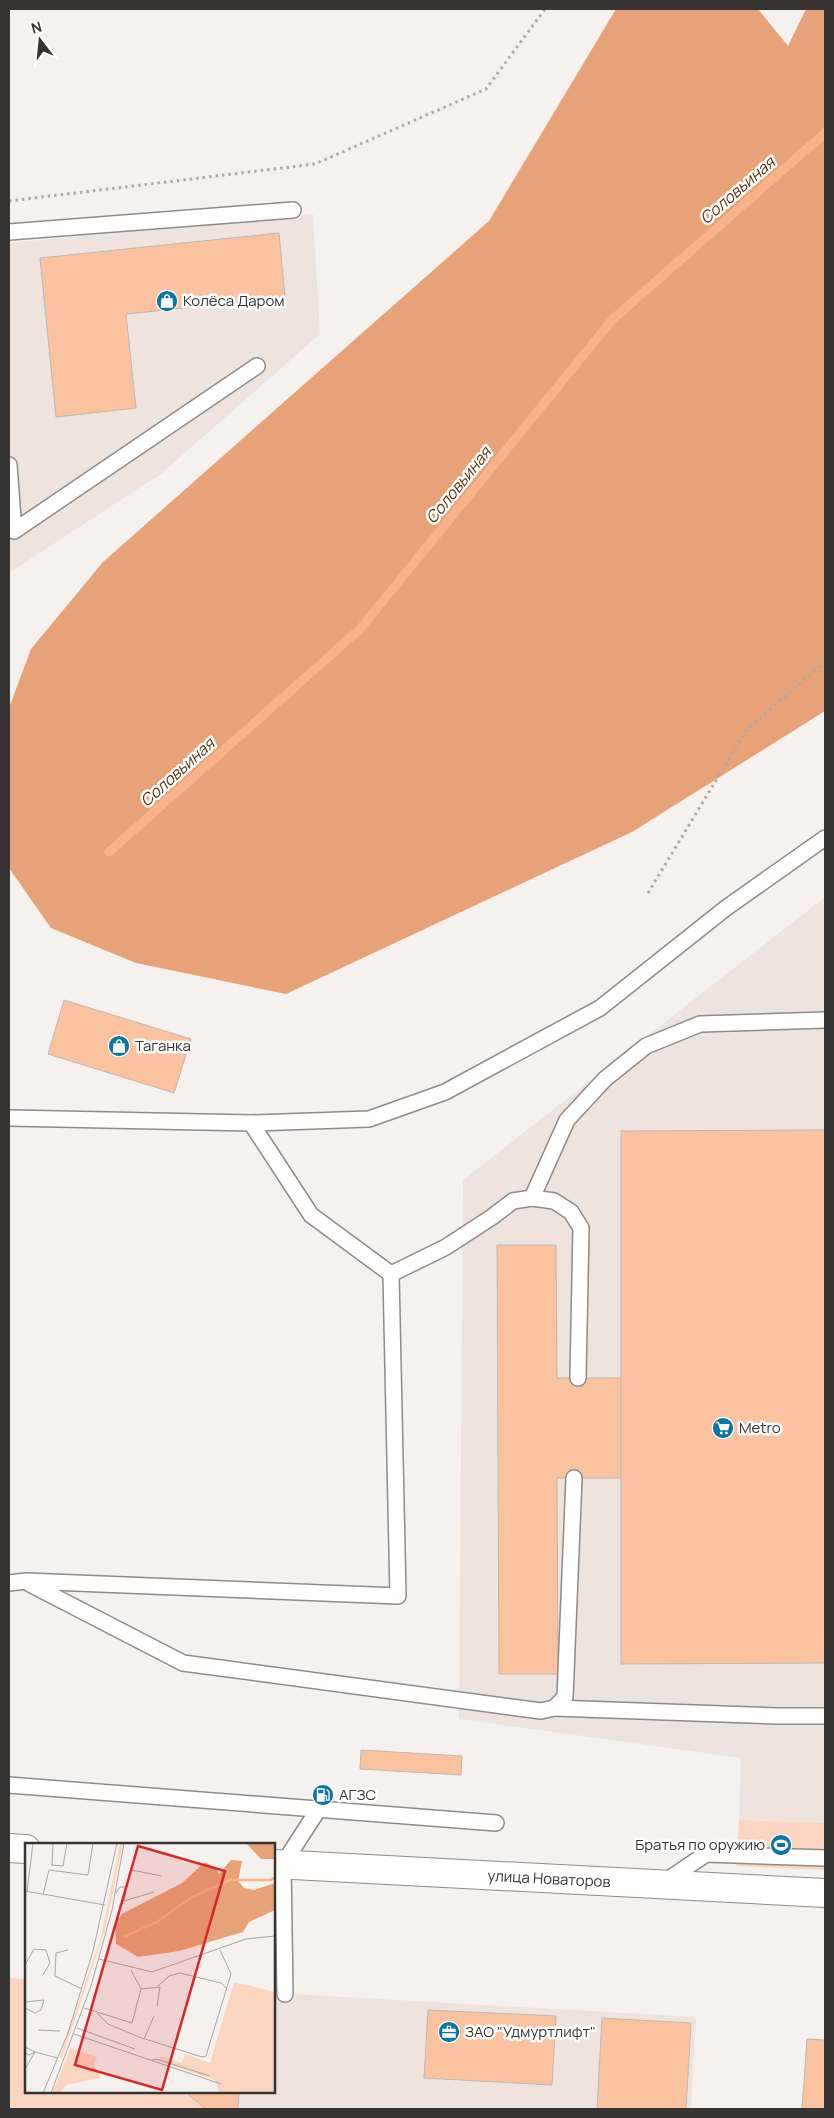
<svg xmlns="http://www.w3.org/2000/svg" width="834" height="2118" font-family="Manrope,sans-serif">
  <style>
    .built { fill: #efe3dd }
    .green { fill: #fbd5bf }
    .forest { fill: #e8a277 }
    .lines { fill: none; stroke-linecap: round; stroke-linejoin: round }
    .stream { stroke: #fab388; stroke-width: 9 }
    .building { fill: #fbc29f; stroke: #bcb8b5 }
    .lane-casing { stroke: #8f8b89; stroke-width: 18 }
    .street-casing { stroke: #8f8b89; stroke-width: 30 }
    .path { stroke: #adaaa7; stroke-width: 3; stroke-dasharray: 2.5 4; stroke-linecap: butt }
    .lane { stroke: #fff; stroke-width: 15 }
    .street { stroke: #fff; stroke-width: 28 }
    .labels { text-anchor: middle; stroke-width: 5; stroke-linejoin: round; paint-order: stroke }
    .poi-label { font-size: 15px; fill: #363433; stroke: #fff; text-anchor: start }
    .street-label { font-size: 15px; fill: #363433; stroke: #fff }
    .water-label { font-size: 16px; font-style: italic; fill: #5d3010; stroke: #fff }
    .inset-river { fill: none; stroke: #fab388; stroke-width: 2.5 }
    .inset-road { fill: none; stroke: #a9a5a3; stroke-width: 1 }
    .view { fill: #d62828; fill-opacity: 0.15; stroke: #d62828; stroke-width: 2.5 }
    .inset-edge { fill: none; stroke: #363433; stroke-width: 2.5 }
  </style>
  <rect width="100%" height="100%" fill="#f5f1ee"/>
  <g class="built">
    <path d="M 313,214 L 320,334 L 162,473 L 9,573 L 9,243 Z"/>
    <path d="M 825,897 L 825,1823 L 739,1820 L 741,1758 L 459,1719 L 463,1180 Z"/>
    <path d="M 274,1993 L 696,2017 L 691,2109 L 205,2109 L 186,2092 L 274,2092 Z"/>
  </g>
  <g class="green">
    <path d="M 739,1820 L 825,1823 L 825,1870 L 736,1866 Z"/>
    <path d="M 9,1978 L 26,1979 L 26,2092 L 186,2092 L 205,2109 L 9,2109 Z"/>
  </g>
  <path class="forest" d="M 616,9 L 758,9 L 788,46 L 806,9 L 825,9 L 825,711 L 632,832 L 286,994 L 136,963 L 51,928 L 9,868 L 9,708 L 31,649 L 103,562 L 489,221 Z"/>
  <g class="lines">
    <path class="stream" d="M 109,852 L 360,629 L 612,320 L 825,133"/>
  </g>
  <g class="building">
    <path d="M 279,233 L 285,298 L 126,314 L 136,408 L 56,417 L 40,258 Z"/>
    <path d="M 64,1000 L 191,1039 L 174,1093 L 48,1054 Z"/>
    <path d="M 825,1130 L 825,1663 L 621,1664 L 621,1131 Z"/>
    <path d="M 497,1245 L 556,1245 L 557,1378 L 621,1378 L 621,1478 L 557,1478 L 558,1674 L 499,1674 Z"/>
    <path d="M 361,1750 L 462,1756 L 461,1775 L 360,1769 Z"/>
    <path d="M 428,2010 L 556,2016 L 552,2085 L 424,2078 Z"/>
    <path d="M 602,2018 L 691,2023 L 686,2109 L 597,2109 Z"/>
    <path d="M 807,2039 L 825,2040 L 825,2109 L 802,2109 Z"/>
    <path d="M 186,2092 L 239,2092 L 238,2109 L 205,2109 Z"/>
  </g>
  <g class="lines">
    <g class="lane-casing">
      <g id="lane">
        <path d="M 9,232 L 293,210"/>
        <path d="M 9,465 L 14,531 L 257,366"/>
        <path d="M 9,1118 L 251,1123 L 369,1119 L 445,1092 L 600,1008 L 726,908 L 825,838"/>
        <path d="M 532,1198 L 567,1120 L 605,1079 L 646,1046 L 700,1024 L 825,1020"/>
        <path d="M 391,1274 L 446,1247 L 492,1217 L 513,1201 L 532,1198 L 554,1201 L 571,1212 L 581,1228 L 578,1378"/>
        <path d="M 9,1583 L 26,1581 L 398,1596 L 391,1274 L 311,1215 L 251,1123"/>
        <path d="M 30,1584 L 183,1663 L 541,1711 L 554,1708 L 565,1697 L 574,1478"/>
        <path d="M 554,1708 L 778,1716 L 825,1716"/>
        <path d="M 9,1785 L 496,1823"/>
        <path d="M 663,1883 L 706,1854 L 825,1858"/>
        <path d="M 285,1994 L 283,1864 L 318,1810"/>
      </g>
    </g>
    <g class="street-casing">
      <g id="street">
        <path d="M 9,1848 L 26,1849"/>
        <path d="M 274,1864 L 825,1893"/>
      </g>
    </g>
    <g class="path">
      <path d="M 9,201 L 315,164 L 486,89 L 545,9"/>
      <path d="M 648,893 L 747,729 L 825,662"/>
    </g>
    <use href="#lane" class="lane"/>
    <use href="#street" class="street"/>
  </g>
  <defs>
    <g id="shop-disc" transform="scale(1.125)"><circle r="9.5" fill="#0877a1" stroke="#fff"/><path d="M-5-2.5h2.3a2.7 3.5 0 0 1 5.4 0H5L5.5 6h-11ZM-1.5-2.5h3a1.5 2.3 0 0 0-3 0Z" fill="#fff"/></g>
    <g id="supermarket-disc" transform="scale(1.125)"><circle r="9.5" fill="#0877a1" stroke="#fff"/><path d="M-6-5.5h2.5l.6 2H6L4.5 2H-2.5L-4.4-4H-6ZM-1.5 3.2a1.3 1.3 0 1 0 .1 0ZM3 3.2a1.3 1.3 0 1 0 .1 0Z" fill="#fff"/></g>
    <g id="fuel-disc" transform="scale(1.125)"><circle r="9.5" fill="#0877a1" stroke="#fff"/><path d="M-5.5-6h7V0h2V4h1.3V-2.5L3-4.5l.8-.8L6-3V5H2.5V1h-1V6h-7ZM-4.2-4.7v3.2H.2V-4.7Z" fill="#fff"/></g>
    <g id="stadium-disc" transform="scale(1.125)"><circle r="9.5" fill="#0877a1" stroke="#fff"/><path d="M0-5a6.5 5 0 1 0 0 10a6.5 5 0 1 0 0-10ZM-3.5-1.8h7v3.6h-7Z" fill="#fff"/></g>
    <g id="office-disc" transform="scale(1.125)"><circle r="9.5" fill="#0877a1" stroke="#fff"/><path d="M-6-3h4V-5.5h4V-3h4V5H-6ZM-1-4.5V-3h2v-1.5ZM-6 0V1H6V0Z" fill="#fff"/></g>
  </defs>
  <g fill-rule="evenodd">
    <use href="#shop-disc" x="167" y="301"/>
    <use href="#shop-disc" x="119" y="1046"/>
    <use href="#supermarket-disc" x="723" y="1428"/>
    <use href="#fuel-disc" x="323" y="1795"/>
    <use href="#stadium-disc" x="781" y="1845"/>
    <use href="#office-disc" x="449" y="2032"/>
  </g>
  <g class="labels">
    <g class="poi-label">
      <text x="183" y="306">Колёса Даром</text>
      <text x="135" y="1051">Таганка</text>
      <text x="739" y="1433">Metro</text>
      <text x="339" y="1800">АГЗС</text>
      <text x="765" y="1850" text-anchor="end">Братья по оружию</text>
      <text x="465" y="2037">ЗАО "Удмуртлифт"</text>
    </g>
    <g class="street-label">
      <text transform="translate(549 1879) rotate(3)" y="5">улица Новаторов</text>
    </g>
    <g class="water-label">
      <text transform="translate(737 190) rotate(-41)" y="6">Соловьиная</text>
      <text transform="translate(458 485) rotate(-51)" y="6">Соловьиная</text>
      <text transform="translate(177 772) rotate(-42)" y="6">Соловьиная</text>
    </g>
  </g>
  <g transform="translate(25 1843)">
    <rect width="250" height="250" fill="#f5f1ee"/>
    <path d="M 95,0 L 98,0 L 80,87 L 37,215 L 35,214 L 76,94 ZM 209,139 L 250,149 L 250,250 L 195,250 L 190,237 L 134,218 L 136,213 L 157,220 L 160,211 L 185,220 ZM 46,205 L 72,214 L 69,223 L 76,235 L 41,242 L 35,250 L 27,250 Z" fill="#fbd5bf"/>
    <path d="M 221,0 L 250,0 L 250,16 L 236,16 ZM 206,17 L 217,18 L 213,38 L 219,45 L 229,47 L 250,40 L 250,67 L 224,79 L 218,89 L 154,108 L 113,114 L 91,101 L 90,81 L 97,71 L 157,40 L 180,19 L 191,25 L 194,31 Z" fill="#e8a277"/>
    <path class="inset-river" d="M 99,94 L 132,79 L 167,54 L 205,37 L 246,37 L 250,34"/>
    <path class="inset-road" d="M 27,22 L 38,23 L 42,0M 27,23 L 28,0M 102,44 L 106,27 L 137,33M 0,48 L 80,62M 2,49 L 8,0M 91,50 L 95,44 L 102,44 L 99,58 L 129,49M 18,52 L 24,27 L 63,32 L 68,0M 43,107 L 31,110 L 30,133 L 57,146M 74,116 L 127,129 L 221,96 L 250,93M 0,122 L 9,106 L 21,107 L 25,120 L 18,132M 133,143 L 144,133 L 155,130 L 196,140 L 202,146M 116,146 L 135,144 L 132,163M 0,159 L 19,157 L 16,167 L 10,170 L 0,165M 59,165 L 107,180 L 116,146 L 106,127M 72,170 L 83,181 L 119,196 L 129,173M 52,185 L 110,206M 13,187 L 35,188M 49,191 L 196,241M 120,196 L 177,214 L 181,213 L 206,131 L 195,107M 0,204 L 10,209 L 0,226M 0,210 L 4,212 L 10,209 L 33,215M 127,217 L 131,216 L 185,233M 18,250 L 43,190 L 68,108 L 92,0M 26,250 L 66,143 L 87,67 L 99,0"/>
    <path class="view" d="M 113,3 L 200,28 L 137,247 L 50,222 Z"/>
    <rect width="250" height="250" class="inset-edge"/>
  </g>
  <rect width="834" height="2118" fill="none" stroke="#363433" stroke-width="20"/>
  <g transform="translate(40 40) rotate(344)" stroke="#ffffff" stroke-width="4" paint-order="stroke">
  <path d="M0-4L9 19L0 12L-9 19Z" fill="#363433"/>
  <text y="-8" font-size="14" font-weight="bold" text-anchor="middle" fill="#363433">N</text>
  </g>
</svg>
